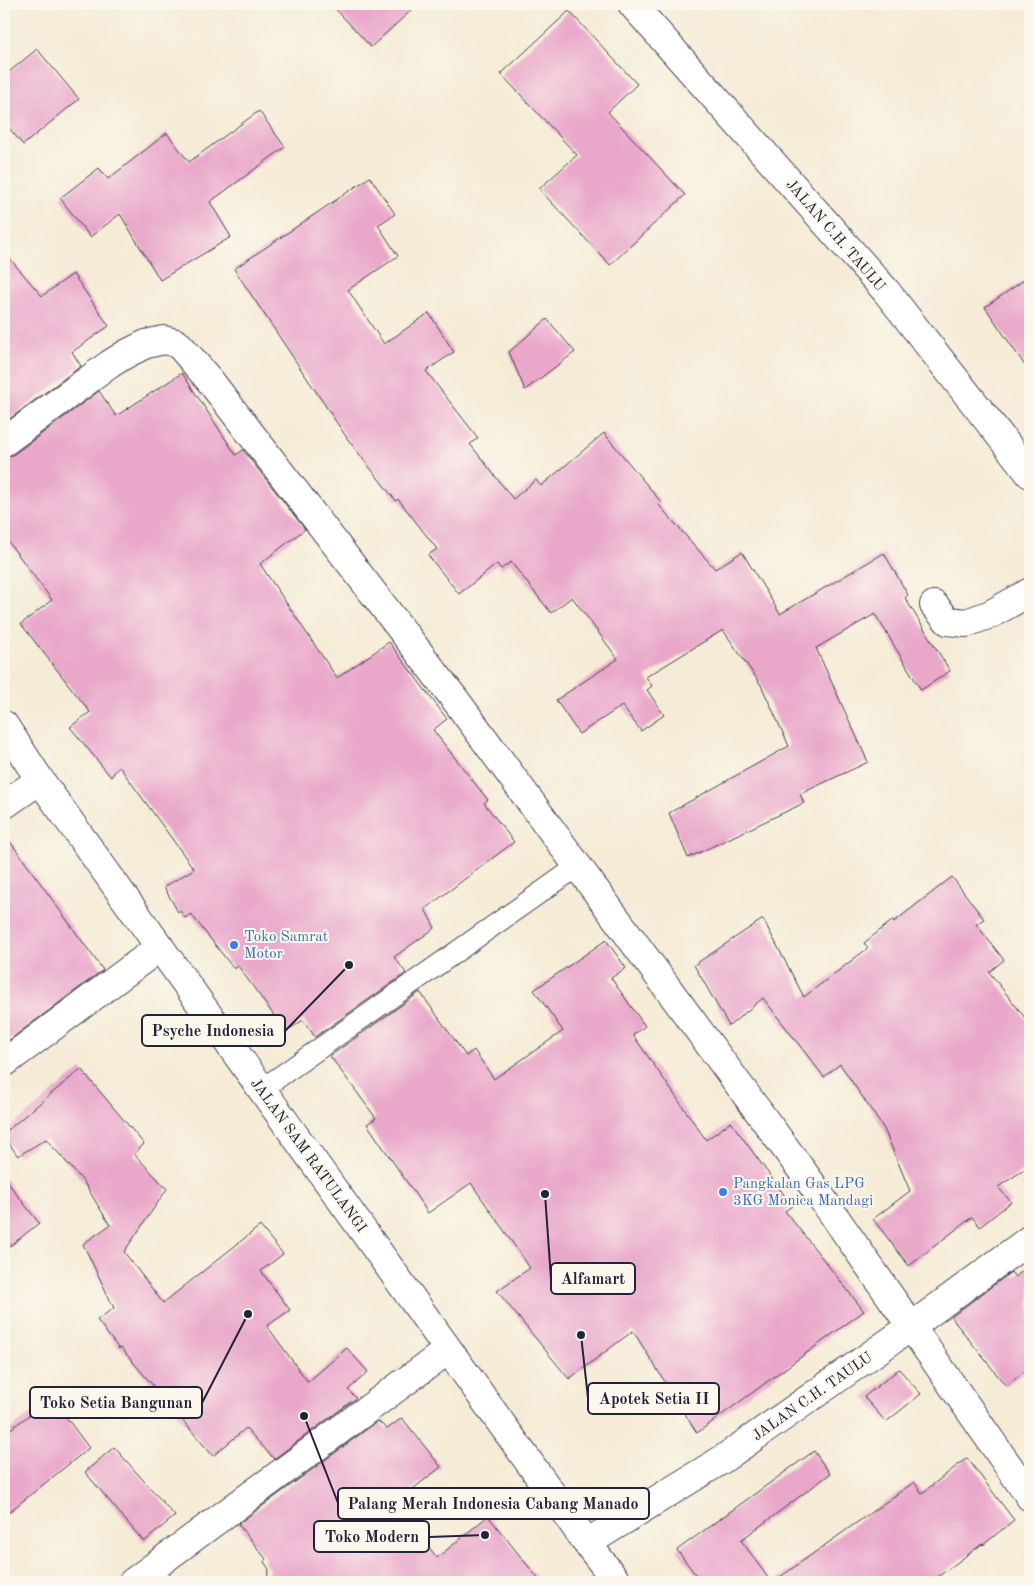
<svg xmlns="http://www.w3.org/2000/svg" width="1034" height="1586" font-family="'Old Standard TT',serif">
  <style>
    .building { fill: #e9a7ca }
    .lines { fill: none; stroke-linecap: round; stroke-linejoin: round }
    .service-casing { stroke: #424052; stroke-width: 22 }
    .minor-casing { stroke: #424052; stroke-width: 30 }
    .tertiary-casing { stroke: #424052; stroke-width: 30 }
    .primary-casing { stroke: #424052; stroke-width: 30 }
    .service { stroke: #fff; stroke-width: 20 }
    .minor { stroke: #fff; stroke-width: 28 }
    .tertiary { stroke: #fff; stroke-width: 28 }
    .primary { stroke: #fff; stroke-width: 28 }
    .shop-dot { fill: #3f7fe0; stroke: #fbf7ec; stroke-width: 2 }
    .labels { text-anchor: middle; stroke-width: 4; stroke-linejoin: round; paint-order: stroke }
    .street-label { font-size: 15px; fill: #22223b; stroke: #fbf7ec }
    .shop-label { font-size: 15px; fill: #366cbe; stroke: #fbf7ec; text-anchor: start }
    .leader { fill: none; stroke: #22223b; stroke-width: 2 }
    .callout-dot { fill: #22223b; stroke: #fbf7ec; stroke-width: 2 }
    .callout { fill: #fbf7ec; stroke: #22223b; stroke-width: 2 }
    .callout-label { font-size: 16px; text-anchor: middle; font-weight: bold; fill: #22223b }
  </style>
  <rect width="100%" height="100%" fill="#fbf7ec"/>
  <filter id="ink" filterUnits="userSpaceOnUse"><feTurbulence type="fractalNoise" baseFrequency=".02" numOctaves="2"/><feDisplacementMap in="SourceGraphic" scale="10" xChannelSelector="R" yChannelSelector="G"/><feConvolveMatrix kernelMatrix="1 2 1 2 8 2 1 2 1" color-interpolation-filters="sRGB"/></filter>
  <filter id="wash" filterUnits="userSpaceOnUse"><feTurbulence type="fractalNoise" baseFrequency=".0096" numOctaves="4" result="noise"/><feDisplacementMap in="SourceGraphic" scale="20" xChannelSelector="R" yChannelSelector="G"/><feGaussianBlur stdDeviation="1.12" result="paint"/><feColorMatrix in="noise" values="0 0 0 0 0 0 0 0 0 0 0 0 0 0 0 0 0 1.4 0 .05"/><feComposite in="paint" operator="in"/></filter>
  <g filter="url(#wash)">
    <rect width="100%" height="100%" fill="#f5ebd6"/>
    <g id="blocks">
      <g class="building">
        <path d="M 331,4 L 418,4 L 371,47 Z"/>
        <path d="M 569,11 L 637,84 L 608,112 L 685,195 L 610,265 L 539,189 L 577,155 L 501,74 Z"/>
        <path d="M 37,49 L 79,99 L 23,145 L 4,122 L 4,76 Z"/>
        <path d="M 259,111 L 285,147 L 210,202 L 231,237 L 160,280 L 120,214 L 90,237 L 60,198 L 99,168 L 108,179 L 167,133 L 189,162 Z"/>
        <path d="M 370,177 L 395,214 L 378,225 L 398,256 L 348,290 L 384,344 L 429,313 L 454,352 L 426,371 L 478,438 L 470,444 L 513,499 L 536,480 L 541,486 L 604,433 L 661,502 L 658,504 L 715,569 L 742,552 L 780,614 L 884,553 L 908,595 L 905,598 L 950,671 L 921,690 L 875,614 L 816,648 L 868,762 L 800,794 L 804,803 L 688,858 L 669,813 L 789,746 L 761,685 L 723,630 L 646,677 L 652,686 L 647,690 L 664,715 L 641,731 L 622,706 L 579,734 L 556,700 L 618,659 L 572,597 L 551,613 L 511,562 L 501,569 L 497,564 L 459,594 L 428,555 L 437,549 L 398,499 L 396,501 L 349,441 L 234,269 Z"/>
        <path d="M 4,252 L 42,296 L 73,274 L 109,326 L 72,352 L 81,366 L 4,423 Z"/>
        <path d="M 1030,276 L 1030,373 L 985,307 Z"/>
        <path d="M 547,319 L 575,352 L 525,390 L 509,352 Z"/>
        <path d="M 182,373 L 236,455 L 243,450 L 305,529 L 260,564 L 337,678 L 389,642 L 447,719 L 433,730 L 488,800 L 484,803 L 514,842 L 425,909 L 435,928 L 394,957 L 406,973 L 315,1037 L 303,1020 L 286,1032 L 238,966 L 234,969 L 191,914 L 185,918 L 180,911 L 178,912 L 164,887 L 194,869 L 119,766 L 111,777 L 70,727 L 90,712 L 21,624 L 52,600 L 4,536 L 4,457 L 13,455 L 99,391 L 116,416 Z"/>
        <path d="M 4,833 L 103,970 L 4,1044 Z"/>
        <path d="M 952,877 L 984,919 L 976,924 L 1004,960 L 989,972 L 1030,1024 L 1030,1166 L 998,1187 L 1011,1202 L 980,1227 L 972,1217 L 909,1266 L 873,1219 L 910,1191 L 884,1129 L 840,1064 L 824,1077 L 763,998 L 729,1026 L 694,965 L 763,919 L 804,997 L 868,948 L 864,943 L 893,920 L 894,922 Z"/>
        <path d="M 606,940 L 626,968 L 611,978 L 645,1026 L 633,1035 L 706,1140 L 731,1122 L 792,1206 L 785,1211 L 864,1311 L 697,1433 L 633,1331 L 569,1379 L 497,1291 L 530,1268 L 471,1183 L 428,1213 L 367,1124 L 376,1118 L 330,1056 L 420,992 L 466,1056 L 474,1050 L 494,1079 L 563,1031 L 534,990 Z"/>
        <path d="M 81,1069 L 144,1144 L 134,1154 L 167,1189 L 124,1252 L 163,1303 L 260,1226 L 283,1254 L 261,1271 L 290,1310 L 267,1326 L 308,1382 L 347,1348 L 368,1372 L 348,1390 L 356,1398 L 274,1459 L 246,1428 L 213,1456 L 121,1348 L 119,1349 L 97,1320 L 114,1308 L 83,1244 L 110,1225 L 83,1181 L 46,1139 L 18,1156 L 4,1137 L 4,1133 Z"/>
        <path d="M 4,1178 L 39,1223 L 4,1251 Z"/>
        <path d="M 1030,1265 L 1030,1367 L 1006,1386 L 951,1317 L 1011,1272 L 1015,1277 Z"/>
        <path d="M 899,1369 L 921,1394 L 886,1422 L 864,1397 Z"/>
        <path d="M 52,1398 L 89,1448 L 4,1516 L 4,1434 Z"/>
        <path d="M 402,1418 L 441,1467 L 396,1502 L 437,1558 L 488,1516 L 541,1582 L 266,1582 L 269,1569 L 264,1562 L 266,1559 L 238,1524 L 378,1421 L 387,1429 Z"/>
        <path d="M 114,1447 L 175,1516 L 144,1542 L 85,1472 Z"/>
        <path d="M 814,1451 L 830,1474 L 741,1540 L 771,1582 L 701,1582 L 677,1550 Z"/>
        <path d="M 967,1458 L 1014,1520 L 983,1545 L 982,1544 L 931,1582 L 773,1582 L 914,1482 L 922,1493 Z"/>
      </g>
    </g>
  </g>
  <g filter="url(#ink)">
    <use href="#blocks" fill-opacity="0" stroke="#424052" stroke-width="1"/>
    <g class="lines">
      <g class="service-casing">
        <path id="service" d="M 262,1089 L 578,866"/>
      </g>
      <g class="minor-casing">
        <g id="minor">
          <path d="M 4,442 L 110,364 L 126,354 L 146,344 L 164,340 L 176,343 L 181,347 L 211,382 L 457,702 L 814,1187 L 1030,1497"/>
          <path d="M 934,605 L 948,621 L 966,623 L 991,614 L 1030,592"/>
          <path d="M 4,805 L 40,780"/>
          <path d="M 4,1063 L 160,947"/>
          <path d="M 133,1582 L 448,1350"/>
        </g>
      </g>
      <g class="tertiary-casing">
        <g id="tertiary">
          <path d="M 632,4 L 886,291 L 1030,474"/>
          <path d="M 587,1543 L 723,1459 L 912,1326 L 1030,1239"/>
        </g>
      </g>
      <g class="primary-casing">
        <path id="primary" d="M 4,725 L 40,780 L 587,1543 L 617,1582"/>
      </g>
      <use href="#service" class="service"/>
      <use href="#minor" class="minor"/>
      <use href="#tertiary" class="tertiary"/>
      <use href="#primary" class="primary"/>
    </g>
  </g>
  <g class="shop-dot">
    <circle cx="234" cy="945" r="5"/>
    <circle cx="723" cy="1192" r="5"/>
  </g>
  <g class="labels">
    <g class="street-label">
      <text transform="translate(836 235) rotate(49)" y="5">JALAN C.H. TAULU</text>
      <text transform="translate(309 1155) rotate(54)" y="5">JALAN SAM RATULANGI</text>
      <text transform="translate(812 1396) rotate(-35)" y="5">JALAN C.H. TAULU</text>
    </g>
    <g class="shop-label">
      <text x="244" y="941">Toko Samrat<tspan x="244" dy="17">Motor</tspan></text>
      <text x="733" y="1188">Pangkalan Gas LPG<tspan x="733" dy="17">3KG Monica Mandagi</tspan></text>
    </g>
  </g>
  <path class="leader" d="M349 965L285 1031M545 1194L551 1279M581 1335L588 1398M248 1314L202 1403M304 1416L338 1503M485 1535L429 1537"/>
  <g class="callout-dot">
    <circle cx="349" cy="965" r="5"/>
    <circle cx="545" cy="1194" r="5"/>
    <circle cx="581" cy="1335" r="5"/>
    <circle cx="248" cy="1314" r="5"/>
    <circle cx="304" cy="1416" r="5"/>
    <circle cx="485" cy="1535" r="5"/>
  </g>
  <g class="callout">
    <rect x="142" y="1015" width="143" height="31" rx="5"/>
    <rect x="551" y="1263" width="84" height="31" rx="5"/>
    <rect x="588" y="1383" width="131" height="31" rx="5"/>
    <rect x="30" y="1387" width="172" height="31" rx="5"/>
    <rect x="338" y="1488" width="311" height="31" rx="5"/>
    <rect x="314" y="1521" width="115" height="31" rx="5"/>
  </g>
  <g class="callout-label">
    <text x="213" y="1036">Psyche Indonesia</text>
    <text x="593" y="1284">Alfamart</text>
    <text x="654" y="1404">Apotek Setia II</text>
    <text x="116" y="1408">Toko Setia Bangunan</text>
    <text x="493" y="1509">Palang Merah Indonesia Cabang Manado</text>
    <text x="372" y="1542">Toko Modern</text>
  </g>
  <rect width="1034" height="1586" fill="none" stroke="#fbf7ec" stroke-width="20"/>
</svg>
